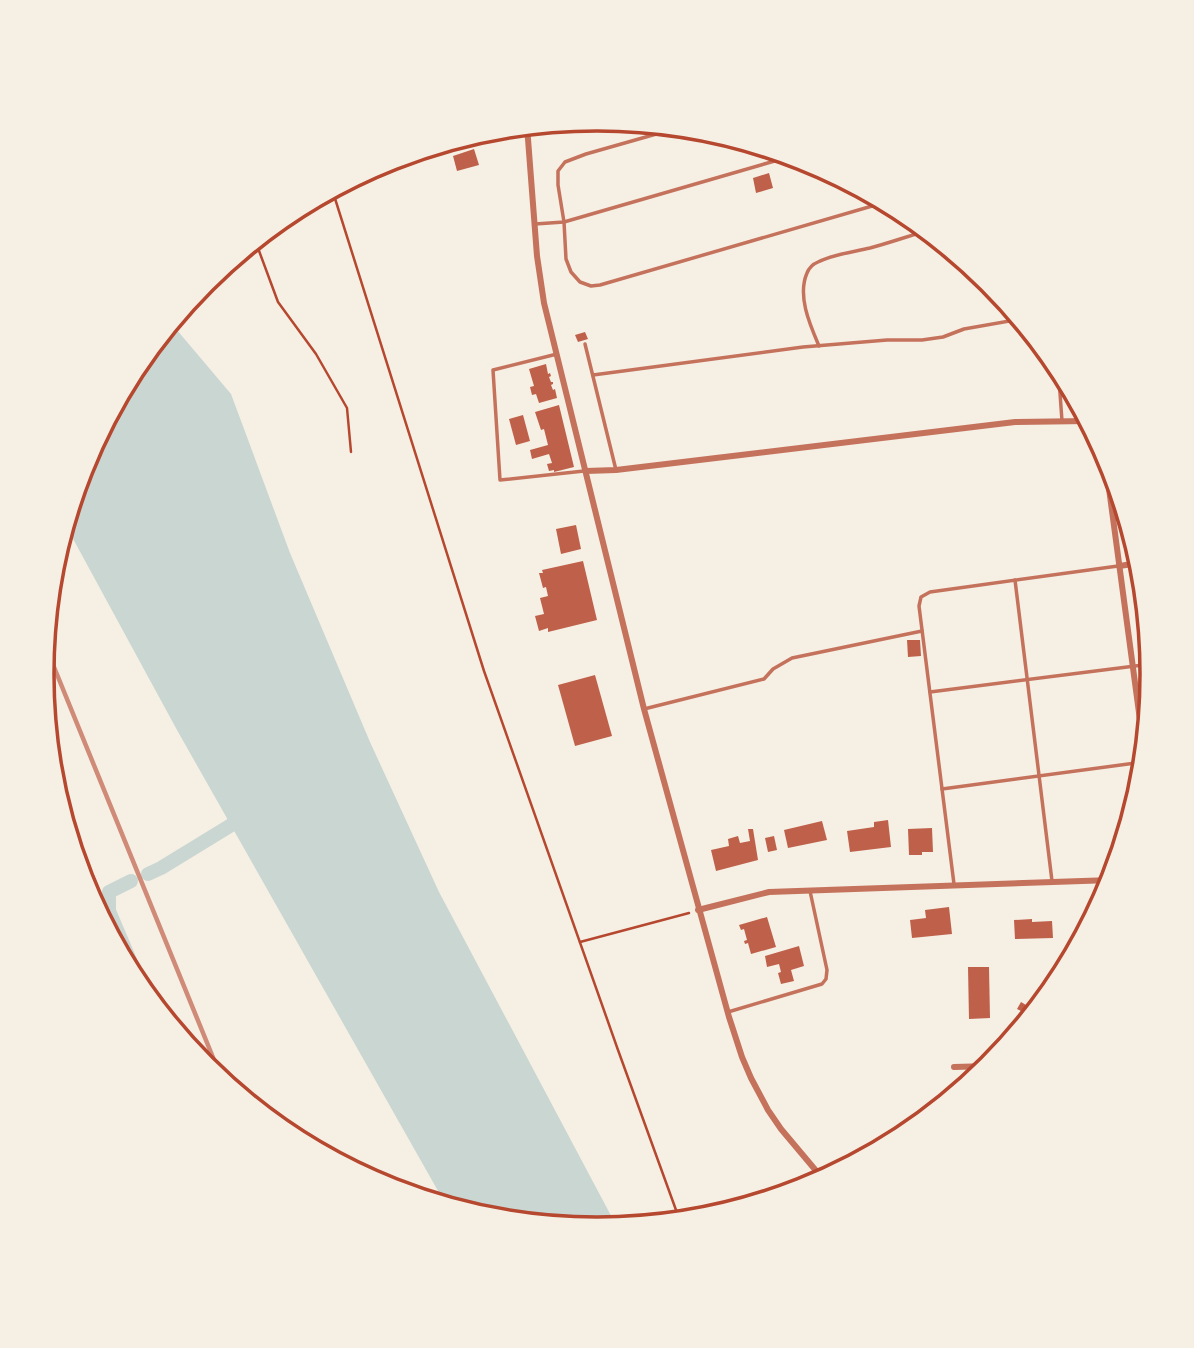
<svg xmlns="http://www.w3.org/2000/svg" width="1194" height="1348" font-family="'Fira Sans',sans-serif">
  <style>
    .water { fill: #c9d6d2 }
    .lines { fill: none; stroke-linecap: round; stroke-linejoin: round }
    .canal { stroke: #c9d6d2; stroke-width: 14 }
    .building { fill: #bf614a }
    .path { stroke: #b5482f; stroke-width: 2.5 }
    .service { stroke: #c5725c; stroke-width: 3.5 }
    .minor { stroke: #c5725c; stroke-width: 6 }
    .rail { stroke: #cf8b77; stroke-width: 4.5 }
    .rim { fill: none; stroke: #b5482f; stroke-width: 3.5 }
  </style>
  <rect width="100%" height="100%" fill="#f6efe4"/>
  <path class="water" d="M 171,323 L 231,394 L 290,553 L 370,742 L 439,892 L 617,1227 L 597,1229 L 488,1218 L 446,1205 L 177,730 L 65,524 L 84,461 L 136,365 Z"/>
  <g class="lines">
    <g class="canal">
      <path d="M 148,874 L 161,868 L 246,816"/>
      <path d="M 131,881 L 109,892 L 109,911 L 143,991"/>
    </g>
  </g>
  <g class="building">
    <path d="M 474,149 L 479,165 L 457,171 L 453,156 Z"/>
    <path d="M 769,173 L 773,188 L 756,193 L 753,178 Z"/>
    <path d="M 585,332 L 588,339 L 578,342 L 575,335 Z"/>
    <path d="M 546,364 L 548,374 L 550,373 L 551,376 L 549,377 L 551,382 L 553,382 L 553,384 L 551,385 L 553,390 L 555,389 L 557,398 L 539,403 L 536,394 L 532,395 L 530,387 L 534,386 L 529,369 Z"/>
    <path d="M 559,405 L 574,467 L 554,472 L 554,470 L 549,471 L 547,464 L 552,463 L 549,454 L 532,459 L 530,450 L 548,445 L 544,429 L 541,430 L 535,412 Z"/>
    <path d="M 523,415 L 530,441 L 516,445 L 509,419 Z"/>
    <path d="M 576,525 L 581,549 L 561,554 L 556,529 Z"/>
    <path d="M 583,561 L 597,620 L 548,632 L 548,628 L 539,631 L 535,616 L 544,614 L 540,598 L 548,596 L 546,587 L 543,588 L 539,573 L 543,573 L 542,570 Z"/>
    <path d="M 907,640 L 920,640 L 921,656 L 908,657 Z"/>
    <path d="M 595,675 L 612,736 L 575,746 L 558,685 Z"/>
    <path d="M 888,820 L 891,847 L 850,852 L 847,831 L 874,827 L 874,822 Z"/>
    <path d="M 822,821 L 827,840 L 788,848 L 784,830 Z"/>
    <path d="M 932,828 L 933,852 L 922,852 L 922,855 L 909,855 L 908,829 Z"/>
    <path d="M 748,829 L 753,829 L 758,860 L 716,871 L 711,850 L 729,846 L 728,839 L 738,836 L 740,843 L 750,841 Z"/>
    <path d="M 774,836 L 777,850 L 768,852 L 765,838 Z"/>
    <path d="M 949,907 L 952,934 L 912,938 L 910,920 L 926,918 L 925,910 Z"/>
    <path d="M 767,917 L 776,947 L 751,954 L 748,943 L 745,944 L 744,941 L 747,940 L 744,929 L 741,930 L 739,925 Z"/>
    <path d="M 1032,919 L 1032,922 L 1052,921 L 1053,938 L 1015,939 L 1014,920 Z"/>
    <path d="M 799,946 L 804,966 L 791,970 L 794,981 L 781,984 L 778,973 L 781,972 L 779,964 L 767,967 L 765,956 Z"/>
    <path d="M 968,967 L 989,967 L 990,1018 L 969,1019 Z"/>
    <path d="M 1021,1002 L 1031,1008 L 1027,1014 L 1017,1009 Z"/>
  </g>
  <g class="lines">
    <g class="path">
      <path d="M 332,189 L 484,671 L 618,1050 L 680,1221"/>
      <path d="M 255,240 L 278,302 L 316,354 L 347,408 L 351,452"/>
      <path d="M 580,942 L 689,913"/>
    </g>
    <g class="service">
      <path d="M 681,127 L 586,154 L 565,162 L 558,171 L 558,185 L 564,222 L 566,259 L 571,272 L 580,282 L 591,286 L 600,285 L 886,202"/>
      <path d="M 535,224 L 564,222 L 792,156"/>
      <path d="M 585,344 L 616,470"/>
      <path d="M 819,346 C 810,325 797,296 807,273 C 809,268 813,264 818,262 C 834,254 853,252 870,248 C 889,243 908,236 927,231"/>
      <path d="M 557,354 L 493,370 L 500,480 L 584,471"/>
      <path d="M 1058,365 L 1062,421"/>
      <path d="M 593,375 L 803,347 L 887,340 L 922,340 L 943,337 L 964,329 L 1021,319"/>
      <path d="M 1015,580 L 1052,881"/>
      <path d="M 930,692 L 1151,664"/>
      <path d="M 644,709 L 764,679 L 773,669 L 792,658 L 922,631"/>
      <path d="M 942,789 L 1143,762"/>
      <path d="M 954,884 L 919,606 L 921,597 L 930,592 L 1118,566"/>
      <path d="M 728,1012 L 822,984 L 826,979 L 827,970 L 810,891"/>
    </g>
    <g class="minor">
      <path d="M 527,126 L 537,256 L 544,303 L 644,709 L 729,1017 L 742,1057 L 751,1078 L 768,1110 L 781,1129 L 823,1179"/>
      <path d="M 1104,451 L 1144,750"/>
      <path d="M 586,471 L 616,470 L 741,455 L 1015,422 L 1088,421"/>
      <path d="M 1119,566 L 1140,563"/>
      <path d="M 698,910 L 769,892 L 1112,880"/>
      <path d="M 954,1067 L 990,1066"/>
    </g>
    <path class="rail" d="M 45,645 L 223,1082"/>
  </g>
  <path d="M0 0H1194V1348H0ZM54 674a543 543 0 1 1 1086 0a543 543 0 1 1-1086 0Z" fill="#f6efe4" fill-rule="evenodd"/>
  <path class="rim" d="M54 674a543 543 0 1 1 1086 0a543 543 0 1 1-1086 0Z"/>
</svg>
